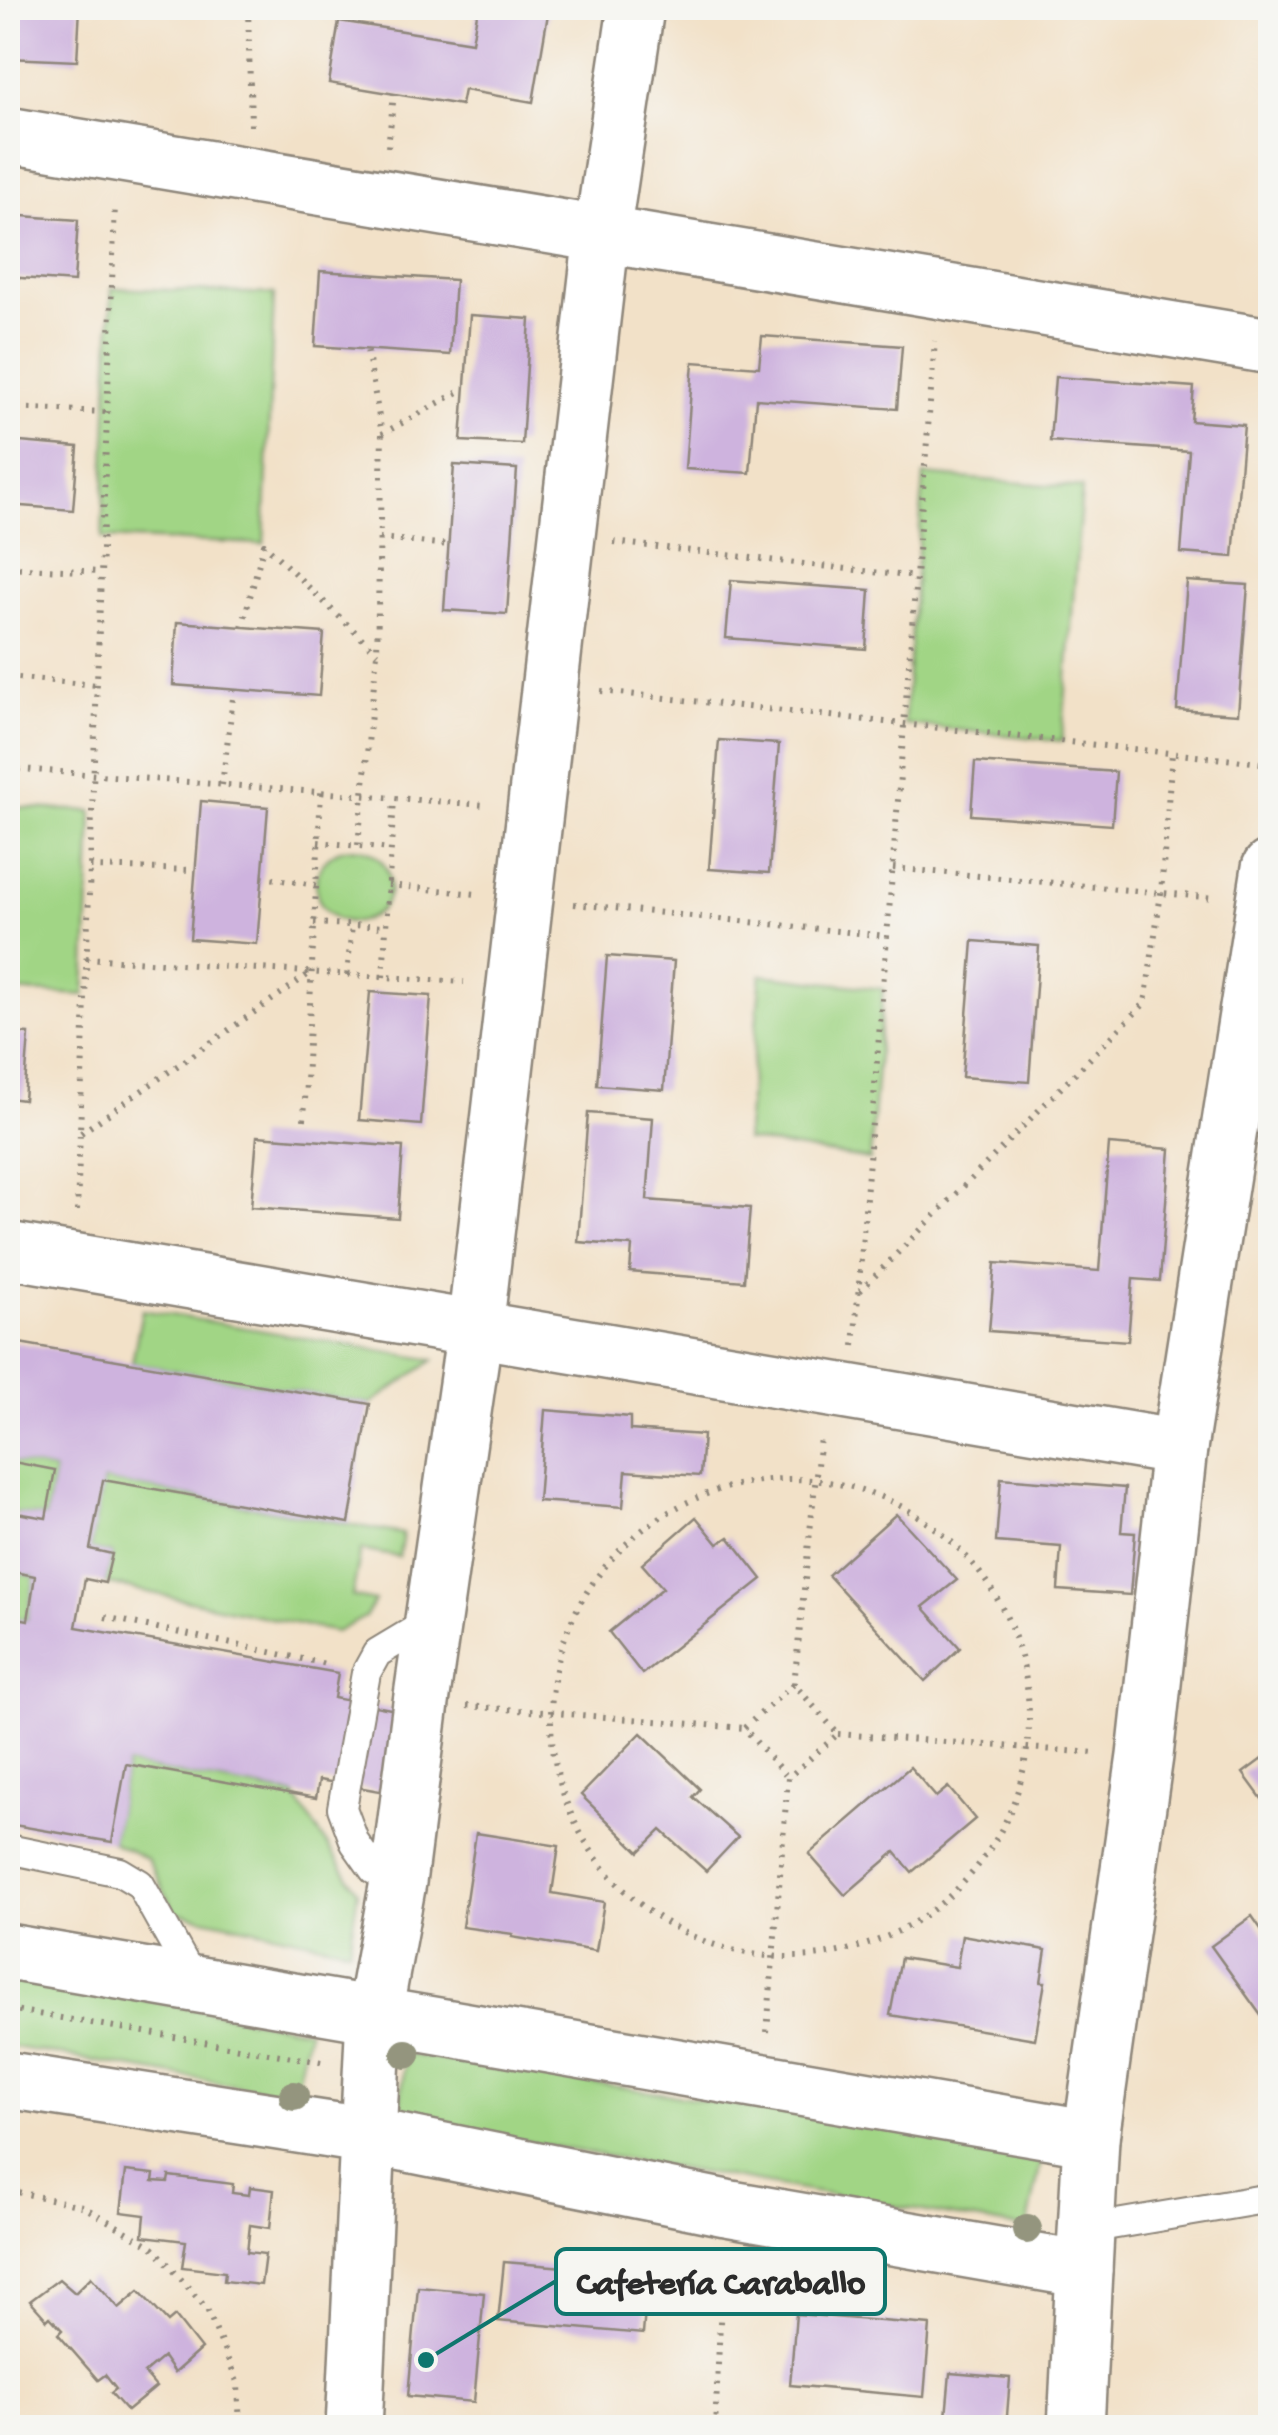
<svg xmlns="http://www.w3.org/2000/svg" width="1278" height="2435" font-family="'Gochi Hand',sans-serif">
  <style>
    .green { fill: #a1d585; stroke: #668058; stroke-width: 2.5 }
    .building { fill: #ceb3de }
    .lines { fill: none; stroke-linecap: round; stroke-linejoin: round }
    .service-casing { stroke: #8e867a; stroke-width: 32 }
    .minor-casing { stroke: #8e867a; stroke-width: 60 }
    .tertiary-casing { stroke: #8e867a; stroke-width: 60 }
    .path { stroke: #8e867a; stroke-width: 6; stroke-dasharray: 2.5 8; stroke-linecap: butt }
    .service { stroke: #fff; stroke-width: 28 }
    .minor { stroke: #fff; stroke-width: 55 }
    .tertiary { stroke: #fff; stroke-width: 55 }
    .tree { fill: #94957e }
    .leader { fill: none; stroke: #0f766e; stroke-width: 4 }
    .callout-dot { fill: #0f766e; stroke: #f6f6f2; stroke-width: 4 }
    .callout { fill: #f6f6f2; stroke: #0f766e; stroke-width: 4 }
    .callout-label { font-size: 35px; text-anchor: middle; font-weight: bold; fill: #2b2b2b }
  </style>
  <rect width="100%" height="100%" fill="#f6f6f2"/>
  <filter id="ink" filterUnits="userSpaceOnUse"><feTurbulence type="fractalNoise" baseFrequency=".01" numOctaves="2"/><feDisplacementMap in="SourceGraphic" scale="20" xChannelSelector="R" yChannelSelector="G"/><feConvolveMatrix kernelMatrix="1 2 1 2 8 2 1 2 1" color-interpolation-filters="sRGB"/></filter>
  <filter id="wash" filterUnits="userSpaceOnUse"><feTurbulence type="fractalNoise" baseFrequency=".0048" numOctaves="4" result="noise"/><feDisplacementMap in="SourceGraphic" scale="40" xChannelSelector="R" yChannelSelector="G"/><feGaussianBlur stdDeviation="2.25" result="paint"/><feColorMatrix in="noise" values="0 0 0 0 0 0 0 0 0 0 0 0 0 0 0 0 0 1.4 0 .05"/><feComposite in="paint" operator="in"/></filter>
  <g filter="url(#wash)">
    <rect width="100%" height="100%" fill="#f2e1c8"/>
    <g class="green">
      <path d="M 112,288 L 274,294 L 264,544 L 102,538 Z"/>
      <path d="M 924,475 L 1082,488 L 1062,741 L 904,724 Z"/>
      <path d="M 8,807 L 92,811 L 85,995 L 8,991 Z"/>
      <circle cx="353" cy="885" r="37"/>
      <path d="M 761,975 L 883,989 L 870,1160 L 745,1140 Z"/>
      <path d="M 142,1310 L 434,1360 L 370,1404 L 132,1363 Z"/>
      <path d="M 8,1461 L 55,1470 L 46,1518 L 8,1512 Z"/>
      <path d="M 103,1480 L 403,1534 L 399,1557 L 361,1550 L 352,1596 L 375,1601 L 365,1617 L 336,1632 L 105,1583 L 112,1554 L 90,1549 Z"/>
      <path d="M 8,1571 L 35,1576 L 28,1620 L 8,1616 Z"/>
      <path d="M 126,1764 L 294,1795 L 358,1891 L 349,1949 L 175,1912 L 147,1859 L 112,1842 Z"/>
      <path d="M 8,1974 L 308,2030 L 294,2096 L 8,2046 Z"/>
      <path d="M 406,2054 L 1043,2152 L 1027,2229 L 398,2120 Z"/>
    </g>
    <g id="blocks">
      <g class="building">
        <path d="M 8,8 L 80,8 L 77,61 L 8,58 Z"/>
        <path d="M 478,8 L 549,8 L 533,102 L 464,90 L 461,105 L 329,83 L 339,21 L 472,42 Z"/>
        <path d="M 8,215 L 78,220 L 74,282 L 8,277 Z"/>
        <path d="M 320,271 L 455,280 L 450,355 L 315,346 Z"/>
        <path d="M 470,315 L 530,319 L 522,444 L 461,441 Z"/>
        <path d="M 762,336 L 902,346 L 897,409 L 756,399 L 750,473 L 685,469 L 693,362 L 759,367 Z"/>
        <path d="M 1055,377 L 1194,387 L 1191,421 L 1244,425 L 1233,557 L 1181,553 L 1189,451 L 1050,441 Z"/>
        <path d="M 8,441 L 78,447 L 73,510 L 8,505 Z"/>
        <path d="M 454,465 L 517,469 L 507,614 L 444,610 Z"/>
        <path d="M 731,580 L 870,590 L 866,649 L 726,638 Z"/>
        <path d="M 1187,581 L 1248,585 L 1238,714 L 1177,710 Z"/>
        <path d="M 177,622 L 324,633 L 319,696 L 173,685 Z"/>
        <path d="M 719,740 L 779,744 L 769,873 L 709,869 Z"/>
        <path d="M 975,762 L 1116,772 L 1112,825 L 971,815 Z"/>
        <path d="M 201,801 L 268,807 L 257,944 L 190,939 Z"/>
        <path d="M 973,941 L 1039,946 L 1029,1082 L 962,1077 Z"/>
        <path d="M 607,956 L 674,961 L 664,1090 L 597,1085 Z"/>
        <path d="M 370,992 L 431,996 L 421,1125 L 359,1120 Z"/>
        <path d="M 8,1033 L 29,1034 L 24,1100 L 8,1098 Z"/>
        <path d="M 588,1113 L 653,1118 L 647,1200 L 750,1208 L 744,1281 L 630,1272 L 632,1246 L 578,1242 Z"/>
        <path d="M 257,1136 L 403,1147 L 398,1218 L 251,1207 Z"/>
        <path d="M 1109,1144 L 1170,1149 L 1160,1281 L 1133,1279 L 1128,1341 L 989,1331 L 995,1263 L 1099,1271 Z"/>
        <path d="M 8,1341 L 370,1404 L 349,1523 L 103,1480 L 90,1549 L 112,1554 L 105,1583 L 85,1579 L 76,1627 L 338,1673 L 334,1698 L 401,1711 L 385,1792 L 319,1780 L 316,1798 L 126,1764 L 112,1842 L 8,1824 L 8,1616 L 28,1620 L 35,1576 L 8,1571 L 8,1564 L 17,1513 L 46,1518 L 55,1470 L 8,1461 Z"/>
        <path d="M 545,1410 L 630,1417 L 630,1430 L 703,1435 L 700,1476 L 626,1471 L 623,1507 L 538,1501 Z"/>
        <path d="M 1001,1478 L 1125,1488 L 1121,1532 L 1135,1533 L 1130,1595 L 1058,1590 L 1061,1547 L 996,1542 Z"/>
        <path d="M 896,1514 L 957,1580 L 923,1607 L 960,1648 L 925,1681 L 828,1575 Z"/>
        <path d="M 696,1517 L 718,1544 L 729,1537 L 762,1579 L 642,1674 L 609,1632 L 663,1588 L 642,1564 Z"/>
        <path d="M 641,1733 L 700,1789 L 693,1797 L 738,1837 L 706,1871 L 661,1830 L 639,1852 L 581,1795 Z"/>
        <path d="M 1270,1753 L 1270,1810 L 1243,1773 Z"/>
        <path d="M 910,1767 L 936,1797 L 948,1787 L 975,1819 L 912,1872 L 895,1852 L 845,1895 L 809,1854 Z"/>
        <path d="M 476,1833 L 559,1846 L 552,1893 L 604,1902 L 596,1951 L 512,1937 L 513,1934 L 462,1927 Z"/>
        <path d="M 1252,1916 L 1270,1942 L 1270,2028 L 1211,1946 Z"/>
        <path d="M 962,1935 L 1046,1950 L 1041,1982 L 1045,1982 L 1035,2039 L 890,2015 L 901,1958 L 957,1967 Z"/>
        <path d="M 126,2171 L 154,2174 L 153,2181 L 168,2182 L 169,2176 L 233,2184 L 232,2193 L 249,2195 L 250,2187 L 274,2190 L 270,2228 L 250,2225 L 247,2252 L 265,2254 L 261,2285 L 224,2281 L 225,2272 L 182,2267 L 186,2241 L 143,2236 L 145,2215 L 121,2212 Z"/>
        <path d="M 504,2262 L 648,2274 L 643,2334 L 498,2321 Z"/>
        <path d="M 91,2277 L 119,2308 L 139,2291 L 168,2322 L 175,2316 L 201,2349 L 174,2373 L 163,2357 L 144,2373 L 156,2387 L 127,2411 L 111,2393 L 116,2389 L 105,2375 L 98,2380 L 58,2334 L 62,2330 L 50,2317 L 47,2320 L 30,2301 L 59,2279 L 75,2293 Z"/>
        <path d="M 418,2287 L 484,2293 L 474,2402 L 408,2396 Z"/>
        <path d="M 796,2314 L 930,2325 L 924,2397 L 790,2385 Z"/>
        <path d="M 950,2373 L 1010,2378 L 1006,2428 L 945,2428 Z"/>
      </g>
    </g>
  </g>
  <g filter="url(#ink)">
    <use href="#blocks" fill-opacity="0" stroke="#8e867a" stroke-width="2.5"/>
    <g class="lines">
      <g class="service-casing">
        <g id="service">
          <path d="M 8,1849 L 120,1872 L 140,1884 L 196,1984"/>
          <path d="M 398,1882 L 374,1870 L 355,1843 L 342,1808 L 366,1673 L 377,1653 L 432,1620"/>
          <path d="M 1087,2229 L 1270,2198"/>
        </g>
      </g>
      <g class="minor-casing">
        <g id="minor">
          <path d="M 8,135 L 1270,346"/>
          <path d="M 8,1250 L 1179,1448"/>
          <path d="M 1091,2138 L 1145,1756 L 1179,1448 L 1270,868"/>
          <path d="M 354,2428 L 374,2014 L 398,1882 L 421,1703 L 475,1329 L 602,234 L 636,8"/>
          <path d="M 1076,2428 L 1084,2270"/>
        </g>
      </g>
      <g class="tertiary-casing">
        <path id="tertiary" d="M 8,1952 L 1091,2138 L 1084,2270 L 726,2208 L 369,2136 L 8,2080"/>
      </g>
      <g class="path">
        <path d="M 248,8 L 251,126"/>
        <path d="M 388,147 L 394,94"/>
        <path d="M 8,408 L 107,412"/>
        <path d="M 382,434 L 464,389"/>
        <path d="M 379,538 L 449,545"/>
        <path d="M 614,542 L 916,577"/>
        <path d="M 8,567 L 101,572"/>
        <path d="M 242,627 L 264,544 L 377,653"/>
        <path d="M 8,677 L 97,685"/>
        <path d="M 601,691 L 1270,764"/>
        <path d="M 8,768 L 485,805"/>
        <path d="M 222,785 L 234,690"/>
        <path d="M 318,842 L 391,849"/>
        <path d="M 358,845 L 377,653 L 382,434 L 367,349"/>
        <path d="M 90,867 L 195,870"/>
        <path d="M 893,868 L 1215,898"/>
        <path d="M 262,877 L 316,885"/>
        <path d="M 388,885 L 477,894"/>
        <path d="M 574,904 L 887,936"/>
        <path d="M 314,923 L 386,927"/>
        <path d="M 86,958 L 464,982"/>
        <path d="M 347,975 L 352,925"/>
        <path d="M 383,977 L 394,799"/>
        <path d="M 304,1120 L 321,792"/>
        <path d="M 81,1133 L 309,974"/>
        <path d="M 77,1211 L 115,204"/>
        <path d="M 860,1291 L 1145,1003 L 1161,893 L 1172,753"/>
        <path d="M 854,1346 L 935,341"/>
        <circle cx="790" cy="1718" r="239"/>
        <path d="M 105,1617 L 331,1665"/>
        <path d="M 794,1684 L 820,1437"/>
        <path d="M 467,1706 L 744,1728"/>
        <path d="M 838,1734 L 1096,1753"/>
        <path d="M 8,2009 L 322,2062"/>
        <path d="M 767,2032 L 788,1778 L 838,1734 L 794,1684 L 744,1728 L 788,1778"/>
        <path d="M 8,2190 L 82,2206 L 153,2247 L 207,2309 L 238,2384 L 240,2428"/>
        <path d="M 8,2410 L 21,2428"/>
        <path d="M 715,2428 L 723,2259"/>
      </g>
      <use href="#service" class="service"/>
      <use href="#minor" class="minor"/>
      <use href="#tertiary" class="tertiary"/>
    </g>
    <g class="tree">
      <circle cx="406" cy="2054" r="15"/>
      <circle cx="294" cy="2096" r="15"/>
      <circle cx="1027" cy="2229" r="15"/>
    </g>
  </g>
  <path class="leader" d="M426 2360L556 2281"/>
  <circle class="callout-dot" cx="426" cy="2360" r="10"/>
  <rect class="callout" x="556" y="2249" width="329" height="65" rx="10"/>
  <g class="callout-label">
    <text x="721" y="2293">Cafetería Caraballo</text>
  </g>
  <rect width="1278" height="2435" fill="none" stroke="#f6f6f2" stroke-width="40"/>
</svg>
